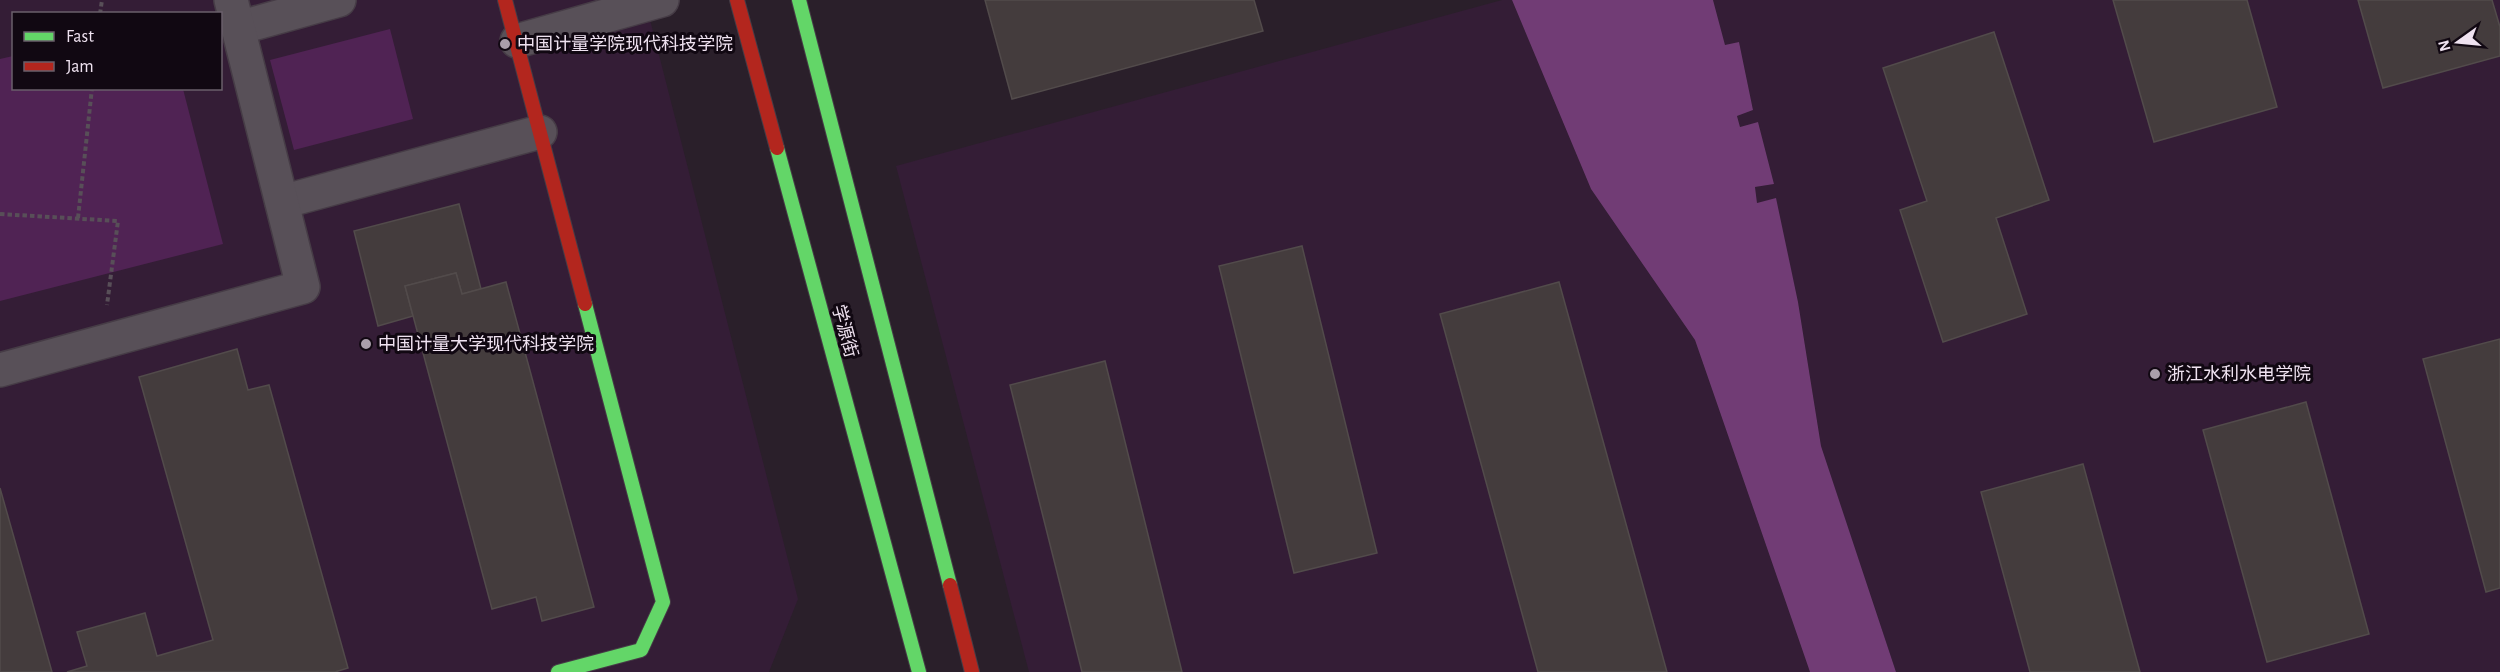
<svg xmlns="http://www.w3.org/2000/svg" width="2500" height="672" font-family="'Alegreya Sans','Noto Sans SC',sans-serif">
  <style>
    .built { fill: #341d36; fill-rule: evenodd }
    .green { fill: #502354 }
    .water { fill: #713c75 }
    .building { fill: #443c3d; stroke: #524b4b; stroke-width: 1.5 }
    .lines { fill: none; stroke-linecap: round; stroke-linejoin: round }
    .street-casing { stroke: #463c46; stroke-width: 36 }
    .fast-casing { stroke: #463c46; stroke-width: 16 }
    .jam-casing { stroke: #463c46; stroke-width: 16 }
    .path { stroke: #584f58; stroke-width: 4; stroke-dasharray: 4.5 3; stroke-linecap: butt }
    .street { stroke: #585058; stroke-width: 33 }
    .fast { stroke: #63d668; stroke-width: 14 }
    .jam { stroke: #b3261e; stroke-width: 14 }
    .poi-dot { fill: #aa9eab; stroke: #110812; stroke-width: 2 }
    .labels { text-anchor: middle; stroke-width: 6; stroke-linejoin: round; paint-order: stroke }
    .poi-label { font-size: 18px; fill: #efe2f0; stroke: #110812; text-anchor: start }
    .street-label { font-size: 18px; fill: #efe2f0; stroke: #110812 }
  </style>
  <rect width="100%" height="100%" fill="#2a1f2a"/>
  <g class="built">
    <path d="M 0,0 L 645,0 L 798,599 L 769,672 L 0,672 ZM 14,14 L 220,14 L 220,88 L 14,88 Z"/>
    <path d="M 1502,0 L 1512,0 L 1591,189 L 1695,340 L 1810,672 L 1029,672 L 896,166 Z"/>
    <path d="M 1713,0 L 2500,0 L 2500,672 L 1896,672 L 1821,446 L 1798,302 L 1775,199 L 1757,203 L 1755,187 L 1774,184 L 1758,122 L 1740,127 L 1737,116 L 1753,110 L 1739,42 L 1725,46 Z"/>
  </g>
  <g class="green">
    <path d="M 390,29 L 413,119 L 294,150 L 270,60 Z"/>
    <path d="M 13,56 L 14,88 L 183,89 L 223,244 L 0,301 L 0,59 Z"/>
  </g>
  <path class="water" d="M 1512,0 L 1713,0 L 1725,45 L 1739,42 L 1753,110 L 1737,116 L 1740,127 L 1758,122 L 1774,184 L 1755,187 L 1757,203 L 1776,198 L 1798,302 L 1821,446 L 1896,672 L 1810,672 L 1695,340 L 1591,189 Z"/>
  <g class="building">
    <path d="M 985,0 L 1254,0 L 1263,31 L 1012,99 Z"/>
    <path d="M 2113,0 L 2247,0 L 2277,107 L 2154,142 Z"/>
    <path d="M 2358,0 L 2492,0 L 2500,27 L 2500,56 L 2383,88 Z"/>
    <path d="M 1994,32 L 2049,200 L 1996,218 L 2027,314 L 1943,342 L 1900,210 L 1927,201 L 1883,68 Z"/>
    <path d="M 459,204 L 481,289 L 462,294 L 456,273 L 405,286 L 413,316 L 378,326 L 354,231 Z"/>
    <path d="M 1302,246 L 1377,553 L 1294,573 L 1219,266 Z"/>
    <path d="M 456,273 L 462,294 L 506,282 L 594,607 L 542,621 L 536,597 L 492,609 L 405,286 Z"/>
    <path d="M 1559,282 L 1667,672 L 1538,672 L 1440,314 Z"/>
    <path d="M 2500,339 L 2500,588 L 2486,592 L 2423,359 Z"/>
    <path d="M 237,349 L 248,390 L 269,385 L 348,668 L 335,672 L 67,672 L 87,666 L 77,632 L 145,613 L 157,656 L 213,640 L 139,377 Z"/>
    <path d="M 1105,361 L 1182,672 L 1082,672 L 1010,385 Z"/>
    <path d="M 2306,402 L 2369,634 L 2267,662 L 2203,430 Z"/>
    <path d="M 2083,464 L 2140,672 L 2030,672 L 1981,492 Z"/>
    <path d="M 0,488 L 52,672 L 0,672 Z"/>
  </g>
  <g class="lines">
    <g class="street-casing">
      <g id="street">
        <path d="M 238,28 L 339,0"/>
        <path d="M 517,41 L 662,0"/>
        <path d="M 282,202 L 540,132"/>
        <path d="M 0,370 L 303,287 L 231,0"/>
      </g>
    </g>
    <g class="fast-casing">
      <g id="fast">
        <path d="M 799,0 L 950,585"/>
        <path d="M 777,148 L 919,672"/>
        <path d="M 558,672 L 641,650 L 663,602 L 585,304"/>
      </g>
    </g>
    <g class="jam-casing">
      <g id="jam">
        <path d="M 505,0 L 585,304"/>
        <path d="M 737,0 L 777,148"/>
        <path d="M 950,585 L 972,672"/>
      </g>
    </g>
    <g class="path">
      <path d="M 100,14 L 102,0"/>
      <path d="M 0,214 L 118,221 L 107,305"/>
      <path d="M 78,218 L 92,88"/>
    </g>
    <use href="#street" class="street"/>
    <use href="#fast" class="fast"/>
    <use href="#jam" class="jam"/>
  </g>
  <g class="poi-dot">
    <circle cx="505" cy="44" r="6"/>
    <circle cx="366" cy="344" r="6"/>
    <circle cx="2155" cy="374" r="6"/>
  </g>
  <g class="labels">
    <g class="poi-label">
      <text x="517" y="50">中国计量学院现代科技学院</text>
      <text x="378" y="350">中国计量大学现代科技学院</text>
      <text x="2167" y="380">浙江水利水电学院</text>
    </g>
    <g class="street-label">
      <text transform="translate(845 331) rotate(75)" y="6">学源街</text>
    </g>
  </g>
  <rect x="12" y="12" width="210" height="78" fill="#110812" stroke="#6a5f6b" stroke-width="1.5"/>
  <rect x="24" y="32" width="30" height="9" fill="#63d668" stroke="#6a5f6b" stroke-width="1.5"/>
  <text x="66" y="42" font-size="18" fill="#efe2f0">Fast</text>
  <rect x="24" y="62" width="30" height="9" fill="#b3261e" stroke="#6a5f6b" stroke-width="1.5"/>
  <text x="66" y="72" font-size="18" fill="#efe2f0">Jam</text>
  <g transform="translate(2458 42) rotate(255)" stroke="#110812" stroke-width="4.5" paint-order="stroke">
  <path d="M0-4.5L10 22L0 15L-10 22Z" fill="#efe2f0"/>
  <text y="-9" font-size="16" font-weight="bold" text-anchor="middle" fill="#efe2f0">N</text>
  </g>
</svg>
